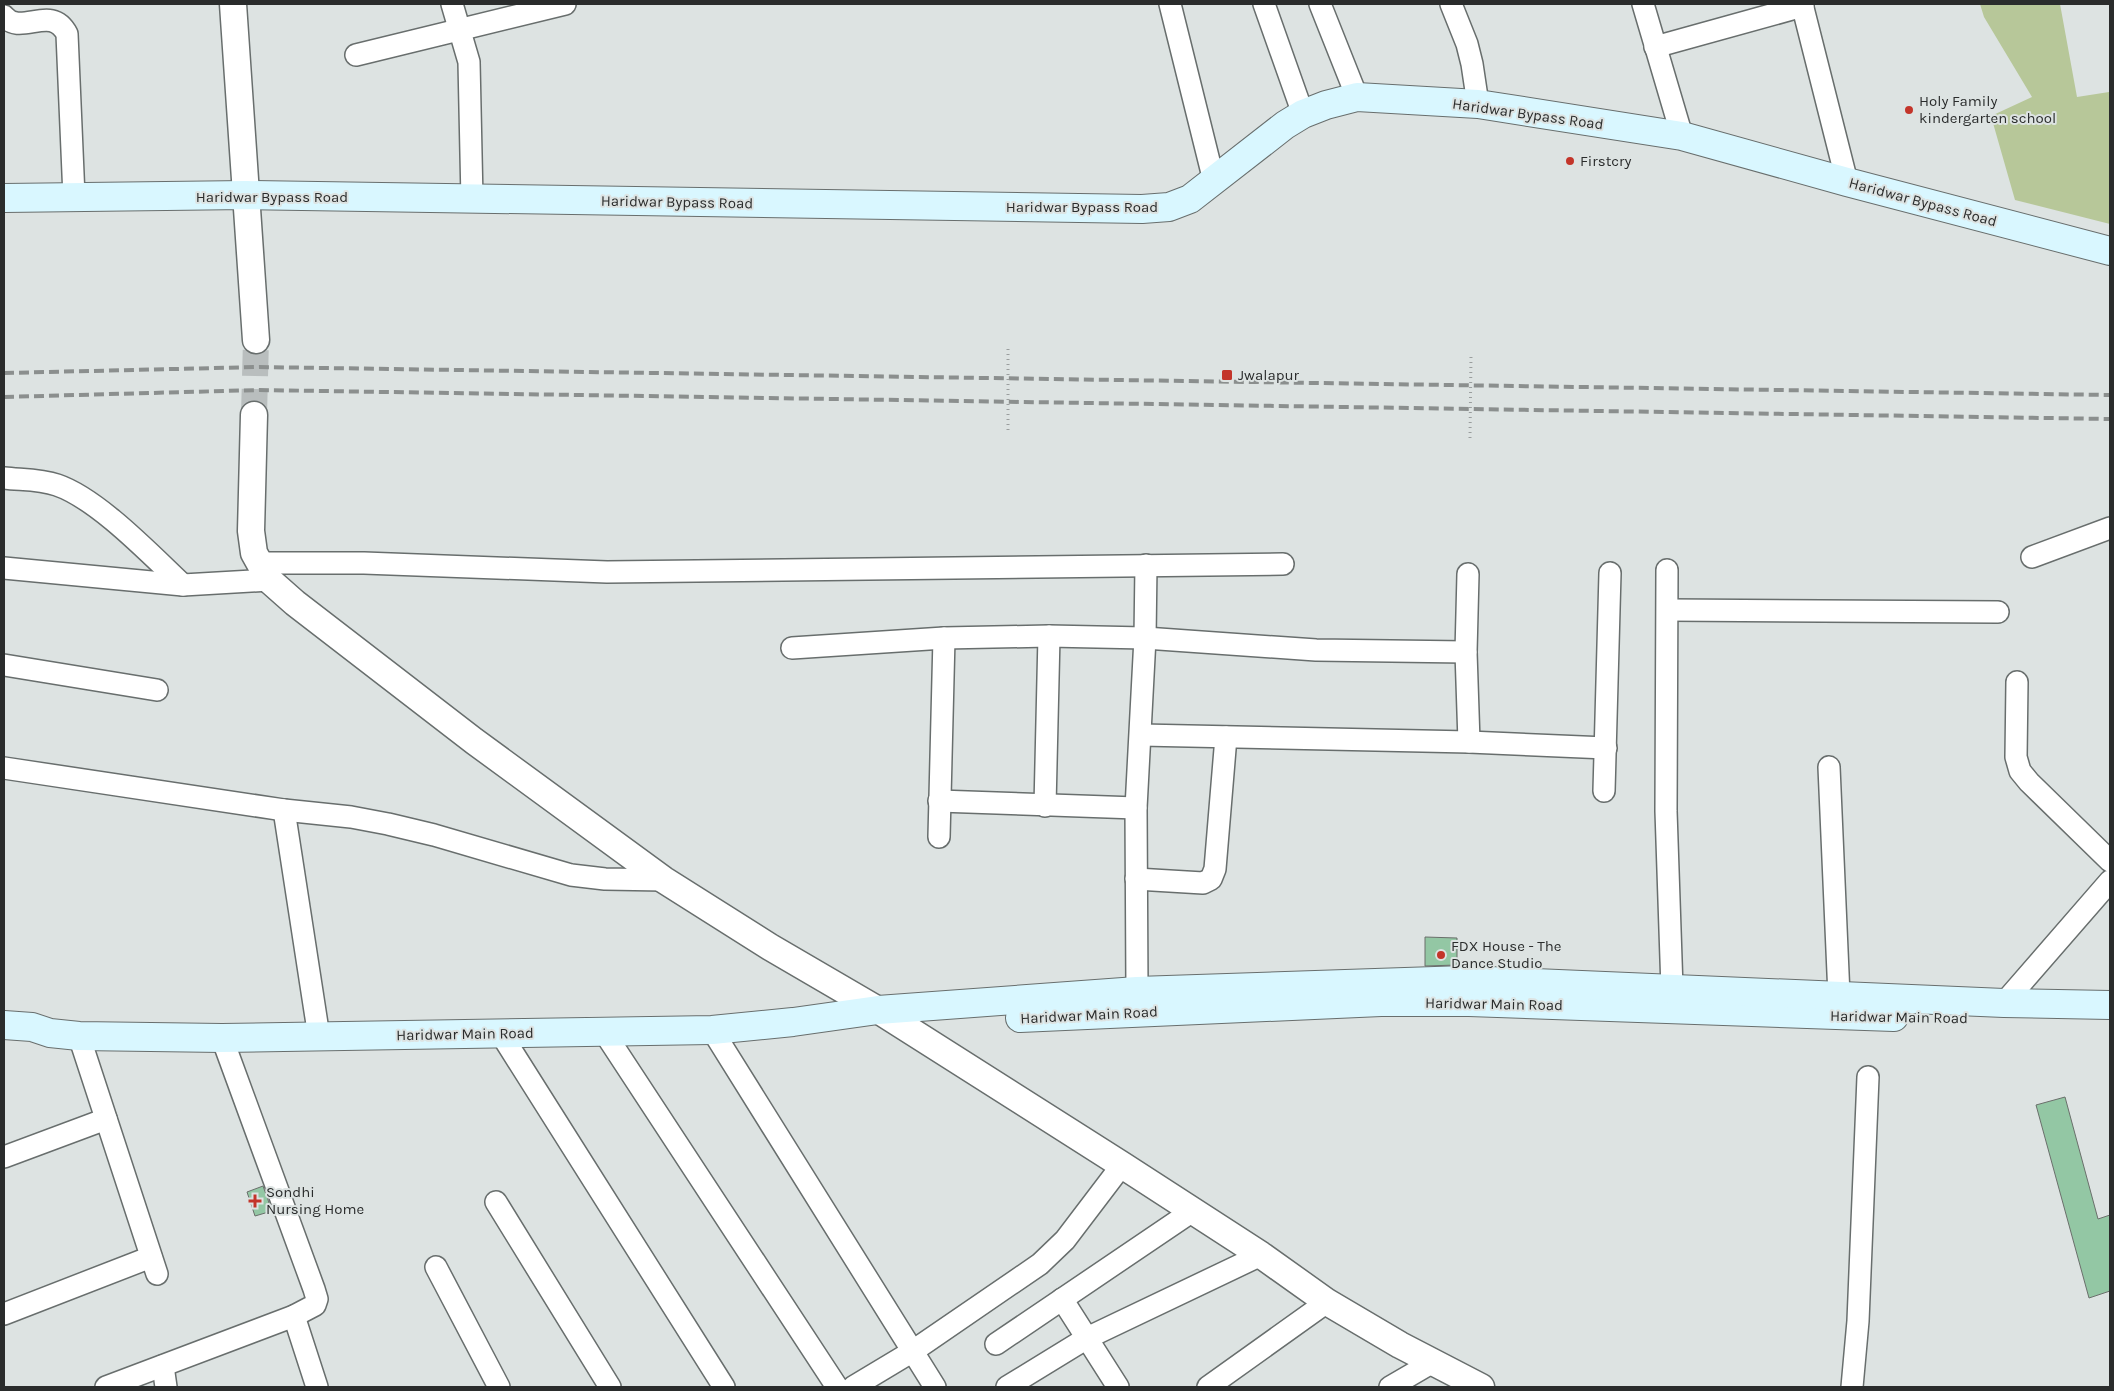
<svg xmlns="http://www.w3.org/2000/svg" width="2114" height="1391" font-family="Karla,sans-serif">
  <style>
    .green { fill: #b7c799 }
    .building { fill: #93c7a4; stroke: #6a6f6b }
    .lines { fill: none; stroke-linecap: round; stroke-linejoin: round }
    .tertiary-tunnel { stroke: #b9bebe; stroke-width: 26; stroke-dasharray: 26 13; stroke-linecap: butt }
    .minor-casing { stroke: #686e6d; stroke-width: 24 }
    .tertiary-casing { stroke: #686e6d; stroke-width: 29 }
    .secondary-casing { stroke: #686e6d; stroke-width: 30 }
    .minor { stroke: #fff; stroke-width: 21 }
    .tertiary { stroke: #fff; stroke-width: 26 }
    .secondary { stroke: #d9f7ff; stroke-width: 28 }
    .rail { stroke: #8b8f8e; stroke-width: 4; stroke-dasharray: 10 5; stroke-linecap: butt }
    .path-bridge { stroke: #9a9e9e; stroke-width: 3; stroke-dasharray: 1 4; stroke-linecap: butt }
    .poi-dot { fill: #c3352a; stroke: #dde3e2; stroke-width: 2 }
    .labels { text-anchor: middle; stroke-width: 4; stroke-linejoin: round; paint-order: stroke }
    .poi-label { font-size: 15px; fill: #2a2c2c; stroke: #dde3e2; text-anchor: start }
    .street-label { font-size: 15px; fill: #2a2c2c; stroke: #dde3e2 }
  </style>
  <rect width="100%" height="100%" fill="#dde3e2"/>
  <path class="green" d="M 1980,4 L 2060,4 L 2077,97 L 2109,92 L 2110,224 L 2015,200 L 1991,116 L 2032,97 L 1984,17 Z"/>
  <g class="building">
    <path d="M 1425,937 L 1457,938 L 1457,965 L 1425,966 Z"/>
    <path d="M 2065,1097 L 2098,1219 L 2110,1215 L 2110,1291 L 2089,1298 L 2036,1105 Z"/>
    <path d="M 263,1186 L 272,1211 L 255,1216 L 247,1192 Z"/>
  </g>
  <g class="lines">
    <path class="tertiary-tunnel" d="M 254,415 L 256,340"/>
    <g class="minor-casing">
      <g id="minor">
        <path d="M 452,4 L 469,62 L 472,200"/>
        <path d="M 1170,4 L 1214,181"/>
        <path d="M 1264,4 L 1303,114"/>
        <path d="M 1320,4 L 1357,97"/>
        <path d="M 1451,4 L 1467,44 L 1472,64 L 1478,104"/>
        <path d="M 1643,4 L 1682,136"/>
        <path d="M 1802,4 L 1847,182"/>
        <path d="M 4,16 C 21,37 51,3 67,34 L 74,197"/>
        <path d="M 1655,47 L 1803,6"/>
        <path d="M 356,55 L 565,4"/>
        <path d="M 4,478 C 21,480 40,479 57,485 C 98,499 151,555 183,585"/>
        <path d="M 2032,557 L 2110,528"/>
        <path d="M 260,563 L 364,563 L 607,572 L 1283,564"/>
        <path d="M 4,568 L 183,585 L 269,580"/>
        <path d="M 1667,570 L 1666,811 L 1672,989"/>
        <path d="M 1468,574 L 1466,652 L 1469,742"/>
        <path d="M 1668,610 L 1998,612"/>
        <path d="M 792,648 L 944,638 L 1049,636 L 1145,638 L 1316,650 L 1466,652"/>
        <path d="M 4,665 L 157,690"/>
        <path d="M 2017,682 L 2016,757 L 2020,771 L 2029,782 L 2110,861"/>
        <path d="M 1141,735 L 1469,742 L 1606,748"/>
        <path d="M 1829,767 L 1839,996"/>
        <path d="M 4,768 L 284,810 L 351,817 L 388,824 L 434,835 L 571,875 L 605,879 L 664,880"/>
        <path d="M 1604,791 L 1610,573"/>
        <path d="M 939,801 L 1136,808"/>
        <path d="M 1045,806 L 1049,636"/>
        <path d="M 284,810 L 319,1037"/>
        <path d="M 939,837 L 944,638"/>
        <path d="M 1136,879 L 1203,883 L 1211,879 L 1215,869 L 1226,737"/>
        <path d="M 1137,991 L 1136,808 L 1145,638 L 1146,565"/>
        <path d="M 2004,1003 L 2110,881"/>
        <path d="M 712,1030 L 935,1387"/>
        <path d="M 604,1032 L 837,1387"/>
        <path d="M 501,1034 L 724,1387"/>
        <path d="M 79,1036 L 157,1274"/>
        <path d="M 4,1157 L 106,1119"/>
        <path d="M 496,1202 L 610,1387"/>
        <path d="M 436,1267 L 499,1387"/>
        <path d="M 1062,1299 L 1118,1387"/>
        <path d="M 4,1314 L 151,1257"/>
        <path d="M 294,1316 L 317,1387"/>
        <path d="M 996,1344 L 1194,1210"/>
        <path d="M 163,1366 L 166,1387"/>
        <path d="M 106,1387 L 294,1316 L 315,1305 L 317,1299 L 314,1289 L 222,1038"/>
        <path d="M 853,1387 L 913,1351 L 1040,1264 L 1065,1240 L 1122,1165"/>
        <path d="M 1007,1387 L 1087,1338 L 1261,1255"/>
        <path d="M 1208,1387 L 1327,1302"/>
        <path d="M 1390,1387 L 1433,1362"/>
        <path d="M 1852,1387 L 1858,1321 L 1868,1077"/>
      </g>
    </g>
    <g class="tertiary-casing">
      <g id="tertiary">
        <path d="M 233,4 L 256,340"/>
        <path d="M 254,415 L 251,531 L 254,553 L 269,580 L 295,603 L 474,741 L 664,880 L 770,947 L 878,1010 L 1122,1165 L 1261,1255 L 1327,1302 L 1400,1345 L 1481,1387"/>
      </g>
    </g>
    <g class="secondary-casing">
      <g id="secondary">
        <path d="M 4,198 L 246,195 L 1142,209 L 1169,207 L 1190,199 L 1285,125 L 1303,114 L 1326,105 L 1357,97 L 1478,104 L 1682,136 L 1847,182 L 2110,251"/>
        <path d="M 1020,1018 L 1381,1002 L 1469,1002 L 1894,1017"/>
        <path d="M 4,1025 L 32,1027 L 50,1033 L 79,1036 L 222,1038 L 712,1030 L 793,1022 L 878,1010 L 1137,991 L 1465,980 L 2004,1003 L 2110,1005"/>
      </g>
    </g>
    <use href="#minor" class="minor"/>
    <use href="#tertiary" class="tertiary"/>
    <use href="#secondary" class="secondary"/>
    <g class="rail">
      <path d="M 4,373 L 259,367 L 2110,395"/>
      <path d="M 4,397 L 259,390 L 2110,419"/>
    </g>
    <g class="path-bridge">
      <path d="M 1008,430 L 1008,345"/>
      <path d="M 1470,438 L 1471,355"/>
    </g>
  </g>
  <g class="poi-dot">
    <circle cx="1909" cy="110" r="5"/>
    <circle cx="1570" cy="161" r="5"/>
    <rect x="1221" y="369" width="12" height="12" rx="2.5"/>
    <circle cx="1441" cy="955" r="5"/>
    <path d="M252.5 1193.5h5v5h5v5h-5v5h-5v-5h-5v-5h5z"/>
  </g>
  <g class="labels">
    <g class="poi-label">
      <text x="1919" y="106">Holy Family<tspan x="1919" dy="17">kindergarten school</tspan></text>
      <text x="1580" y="166">Firstcry</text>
      <text x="1238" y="380">Jwalapur</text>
      <text x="1451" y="951">FDX House - The<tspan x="1451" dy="17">Dance Studio</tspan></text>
      <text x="266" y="1197">Sondhi<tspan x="266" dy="17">Nursing Home</tspan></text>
    </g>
    <g class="street-label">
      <text transform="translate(1528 114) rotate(8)" y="5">Haridwar Bypass Road</text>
      <text x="272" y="202">Haridwar Bypass Road</text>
      <text transform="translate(677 202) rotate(1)" y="5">Haridwar Bypass Road</text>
      <text transform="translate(1923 202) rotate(15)" y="5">Haridwar Bypass Road</text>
      <text x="1082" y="212">Haridwar Bypass Road</text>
      <text transform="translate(1494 1004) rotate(1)" y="5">Haridwar Main Road</text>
      <text transform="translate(1089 1015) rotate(-3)" y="5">Haridwar Main Road</text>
      <text transform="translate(1899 1017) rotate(1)" y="5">Haridwar Main Road</text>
      <text transform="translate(465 1034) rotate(-1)" y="5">Haridwar Main Road</text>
    </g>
  </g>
  <rect width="2114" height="1391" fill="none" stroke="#2a2c2c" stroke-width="10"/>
</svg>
